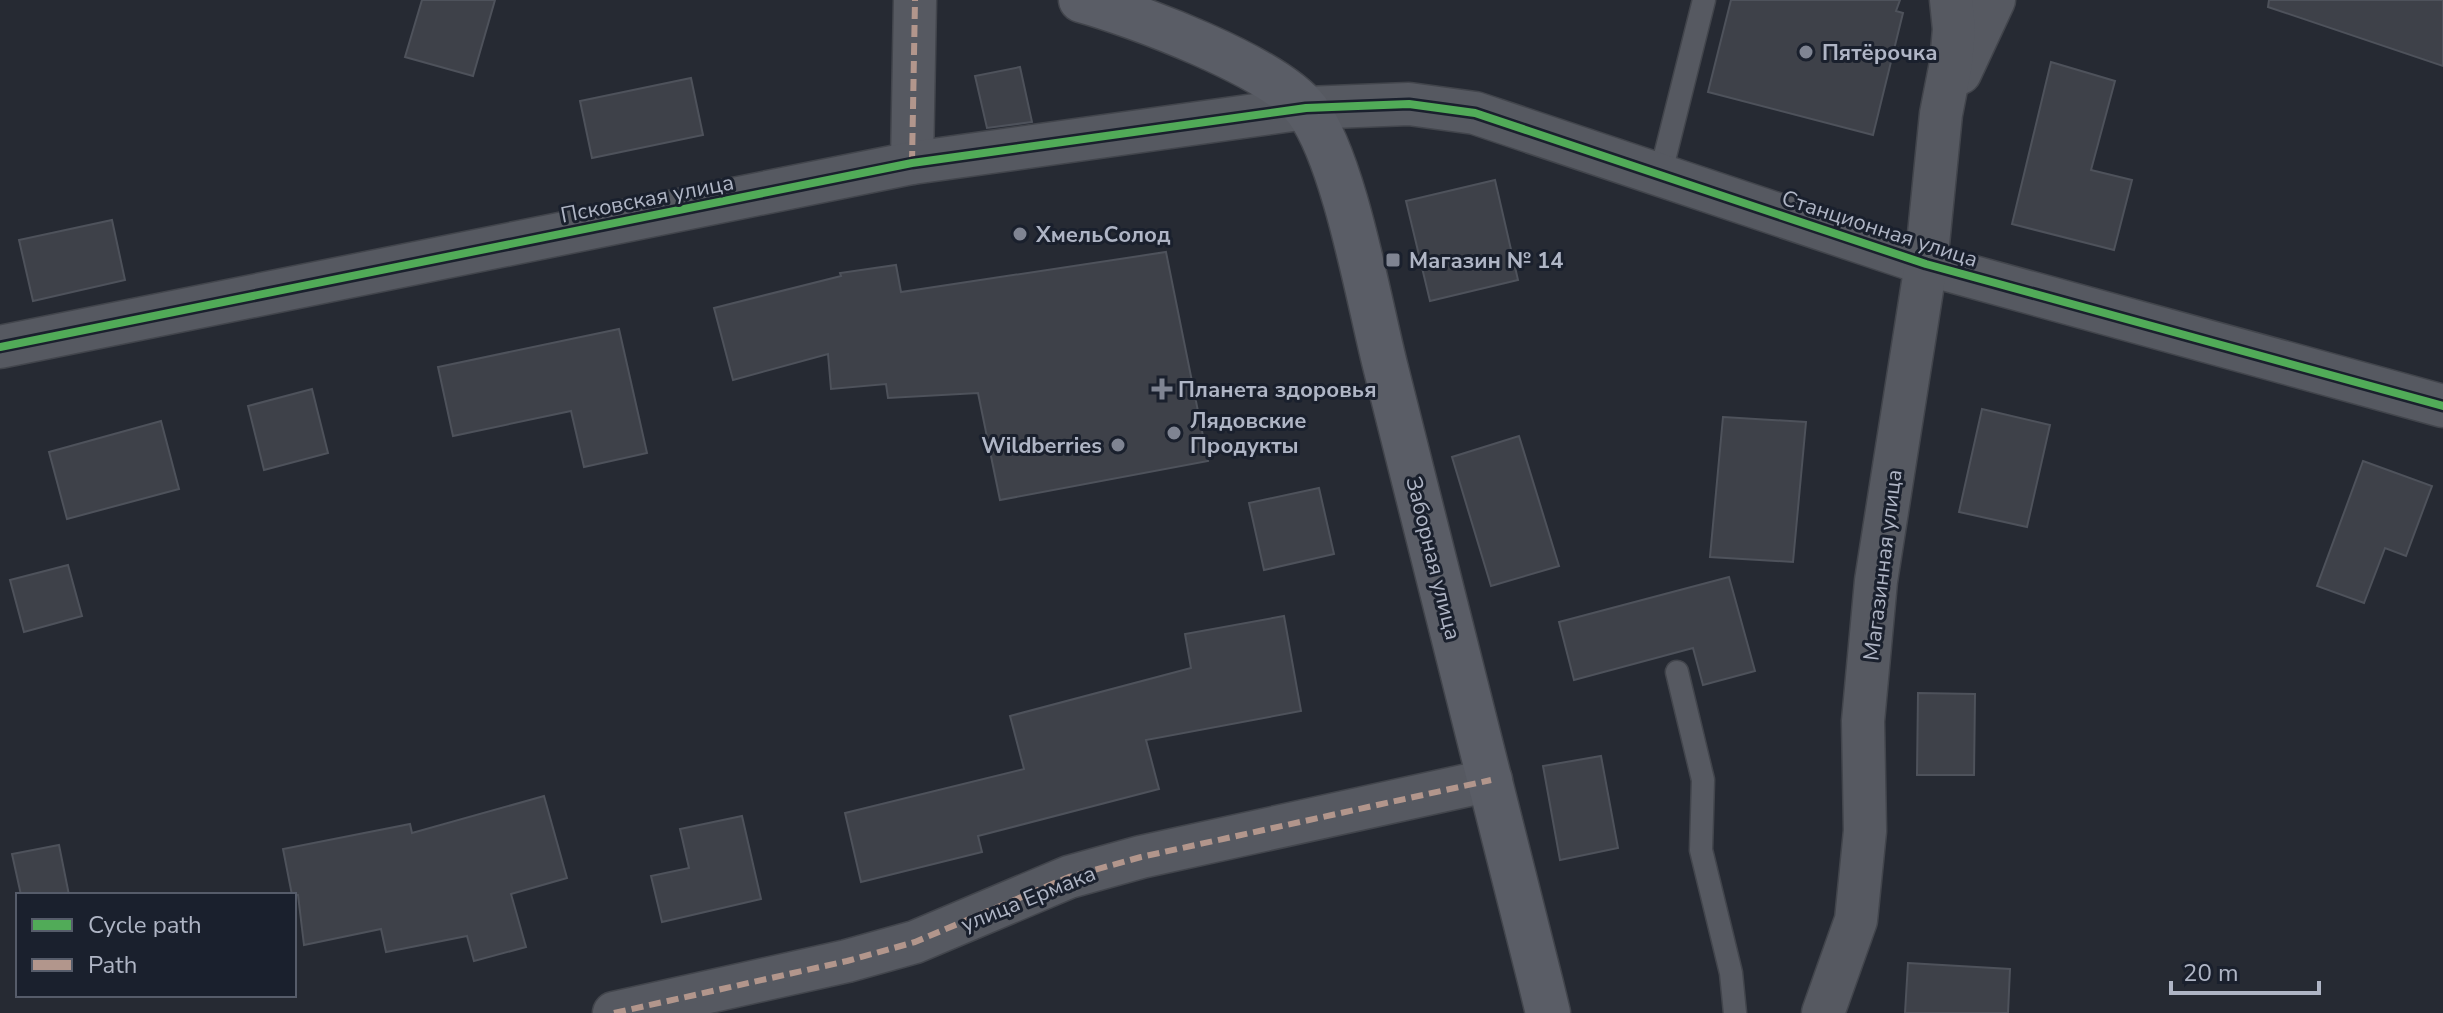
<svg xmlns="http://www.w3.org/2000/svg" width="2443" height="1013" font-family="'Nunito Sans',sans-serif">
  <style>
    .building { fill: #3e4149; stroke: #4e525b; stroke-width: 2 }
    .lines { fill: none; stroke-linecap: round; stroke-linejoin: round }
    .lane-casing { stroke: #42454c; stroke-width: 25 }
    .street-casing { stroke: #42454c; stroke-width: 45 }
    .secondary-casing { stroke: #42454c; stroke-width: 47 }
    .lane { stroke: #565961; stroke-width: 22 }
    .street { stroke: #565961; stroke-width: 42 }
    .secondary { stroke: #5a5d66; stroke-width: 44 }
    .quiet { stroke: #b2968c; stroke-width: 6; stroke-dasharray: 12 6; stroke-linecap: butt }
    .cycleway-casing { stroke: #1a202d; stroke-width: 13 }
    .cycleway { stroke: #51ab58; stroke-width: 8 }
    .poi-dot { fill: #7f8492; stroke: #1a202d; stroke-width: 3 }
    .labels { text-anchor: middle; stroke-width: 6; stroke-linejoin: round; paint-order: stroke }
    .poi-label { font-size: 22px; font-weight: bold; fill: #afb5c5; stroke: #1a202d; text-anchor: start }
    .street-label { font-size: 22px; fill: #afb5c5; stroke: #1a202d }
  </style>
  <rect width="100%" height="100%" fill="#262a33"/>
  <g class="building">
    <path d="M 422,0 L 495,0 L 473,76 L 405,57 Z"/>
    <path d="M 1731,0 L 1900,0 L 1896,11 L 1903,13 L 1873,135 L 1708,92 Z"/>
    <path d="M 2269,0 L 2443,0 L 2443,66 L 2268,7 Z"/>
    <path d="M 2051,62 L 2115,81 L 2091,170 L 2132,180 L 2114,250 L 2012,224 Z"/>
    <path d="M 1020,67 L 1032,122 L 987,128 L 975,76 Z"/>
    <path d="M 691,78 L 703,135 L 592,158 L 580,101 Z"/>
    <path d="M 1495,180 L 1518,280 L 1430,301 L 1406,201 Z"/>
    <path d="M 112,220 L 125,280 L 33,301 L 19,240 Z"/>
    <path d="M 1166,252 L 1208,461 L 1000,500 L 978,393 L 888,398 L 886,384 L 831,389 L 828,354 L 733,380 L 714,308 L 841,276 L 840,273 L 896,265 L 901,292 Z"/>
    <path d="M 619,329 L 647,453 L 584,467 L 571,411 L 453,436 L 438,367 Z"/>
    <path d="M 312,389 L 328,453 L 264,470 L 248,406 Z"/>
    <path d="M 1982,409 L 2050,425 L 2027,527 L 1959,512 Z"/>
    <path d="M 1723,417 L 1806,422 L 1793,562 L 1710,557 Z"/>
    <path d="M 161,421 L 179,489 L 67,519 L 49,452 Z"/>
    <path d="M 1519,436 L 1559,566 L 1491,586 L 1452,457 Z"/>
    <path d="M 2363,461 L 2432,486 L 2406,556 L 2385,548 L 2364,603 L 2317,586 Z"/>
    <path d="M 1319,488 L 1334,554 L 1264,570 L 1249,503 Z"/>
    <path d="M 68,565 L 82,616 L 24,632 L 10,580 Z"/>
    <path d="M 1729,577 L 1755,671 L 1703,685 L 1693,648 L 1574,680 L 1559,622 Z"/>
    <path d="M 1284,616 L 1301,711 L 1146,740 L 1159,789 L 978,836 L 982,852 L 861,882 L 845,813 L 1024,769 L 1010,716 L 1191,668 L 1185,634 Z"/>
    <path d="M 1918,693 L 1975,694 L 1974,775 L 1917,775 Z"/>
    <path d="M 1601,756 L 1618,848 L 1560,860 L 1543,766 Z"/>
    <path d="M 544,796 L 567,878 L 511,894 L 526,947 L 474,961 L 467,936 L 386,952 L 381,929 L 304,945 L 298,895 L 292,895 L 283,849 L 410,824 L 412,833 Z"/>
    <path d="M 742,816 L 761,899 L 662,922 L 651,876 L 689,868 L 680,829 Z"/>
    <path d="M 59,845 L 69,895 L 21,895 L 12,854 Z"/>
    <path d="M 1908,963 L 2010,969 L 2008,1013 L 1905,1013 Z"/>
  </g>
  <g class="lines">
    <g class="lane-casing">
      <g id="lane">
        <path d="M 1660,176 L 1704,0"/>
        <path d="M 1677,672 L 1703,780 L 1701,850 L 1731,973 L 1735,1013"/>
      </g>
    </g>
    <g class="street-casing">
      <g id="street">
        <path d="M 1960,73 L 1994,0"/>
        <path d="M 912,163 L 915,0"/>
        <path d="M 0,347 L 912,163 L 1306,108 L 1409,104 L 1475,113 L 1926,264 L 2443,406"/>
        <path d="M 614,1013 L 847,961 L 915,942 L 1069,877 L 1141,857 L 1491,780"/>
        <path d="M 1823,1013 L 1856,920 L 1865,831 L 1863,721 L 1876,581 L 1926,264 L 1941,114 L 1951,63 L 1954,29 L 1951,0"/>
      </g>
    </g>
    <g class="secondary-casing">
      <path id="secondary" d="M 1081,0 C 1135,15 1273,66 1307,110 C 1345,161 1369,303 1386,369 C 1440,584 1496,798 1548,1013"/>
    </g>
    <use href="#lane" class="lane"/>
    <use href="#street" class="street"/>
    <use href="#secondary" class="secondary"/>
    <g class="quiet">
      <path d="M 912,163 L 915,0"/>
      <path d="M 614,1013 L 847,961 L 915,942 L 1069,877 L 1141,857 L 1491,780"/>
    </g>
    <g class="cycleway-casing">
      <path id="cycleway" d="M 0,347 L 912,163 L 1306,108 L 1409,104 L 1475,113 L 1926,264 L 2443,406"/>
    </g>
    <use href="#cycleway" class="cycleway"/>
  </g>
  <g class="poi-dot">
    <circle cx="1806" cy="52" r="8"/>
    <circle cx="1020" cy="234" r="8"/>
    <rect x="1385" y="252" width="16" height="16" rx="4"/>
    <path d="M1158 377h8v8h8v8h-8v8h-8v-8h-8v-8h8z"/>
    <circle cx="1174" cy="433" r="8"/>
    <circle cx="1118" cy="445" r="8"/>
  </g>
  <g class="labels">
    <g class="poi-label">
      <text x="1822" y="60">Пятёрочка</text>
      <text x="1036" y="242">ХмельСолод</text>
      <text x="1409" y="268">Магазин № 14</text>
      <text x="1178" y="397">Планета здоровья</text>
      <text x="1190" y="428">Лядовские<tspan x="1190" dy="25">Продукты</tspan></text>
      <text x="1102" y="453" text-anchor="end">Wildberries</text>
    </g>
    <g class="street-label">
      <text transform="translate(647 198) rotate(-11)" y="8">Псковская улица</text>
      <text transform="translate(1880 228) rotate(18)" y="8">Станционная улица</text>
      <text transform="translate(1434 558) rotate(76)" y="8">Заборная улица</text>
      <text transform="translate(1882 565) rotate(-83)" y="8">Магазинная улица</text>
      <text transform="translate(1028 898) rotate(-22)" y="8">улица Ермака</text>
    </g>
  </g>
  <rect x="16" y="893" width="280" height="104" fill="#1a202d" stroke="#565c6a" stroke-width="2"/>
  <rect x="32" y="919" width="40" height="12" fill="#51ab58" stroke="#565c6a" stroke-width="2"/>
  <text x="88" y="933" font-size="24" fill="#afb5c5">Cycle path</text>
  <rect x="32" y="959" width="40" height="12" fill="#b2968c" stroke="#565c6a" stroke-width="2"/>
  <text x="88" y="973" font-size="24" fill="#afb5c5">Path</text>
  <path d="M2171 981v12h148v-12" fill="none" stroke="#afb5c5" stroke-width="4"/>
  <text x="2183" y="981" font-size="24" fill="#afb5c5" stroke="#1a202d" stroke-width="6" paint-order="stroke">20 m</text>
</svg>
